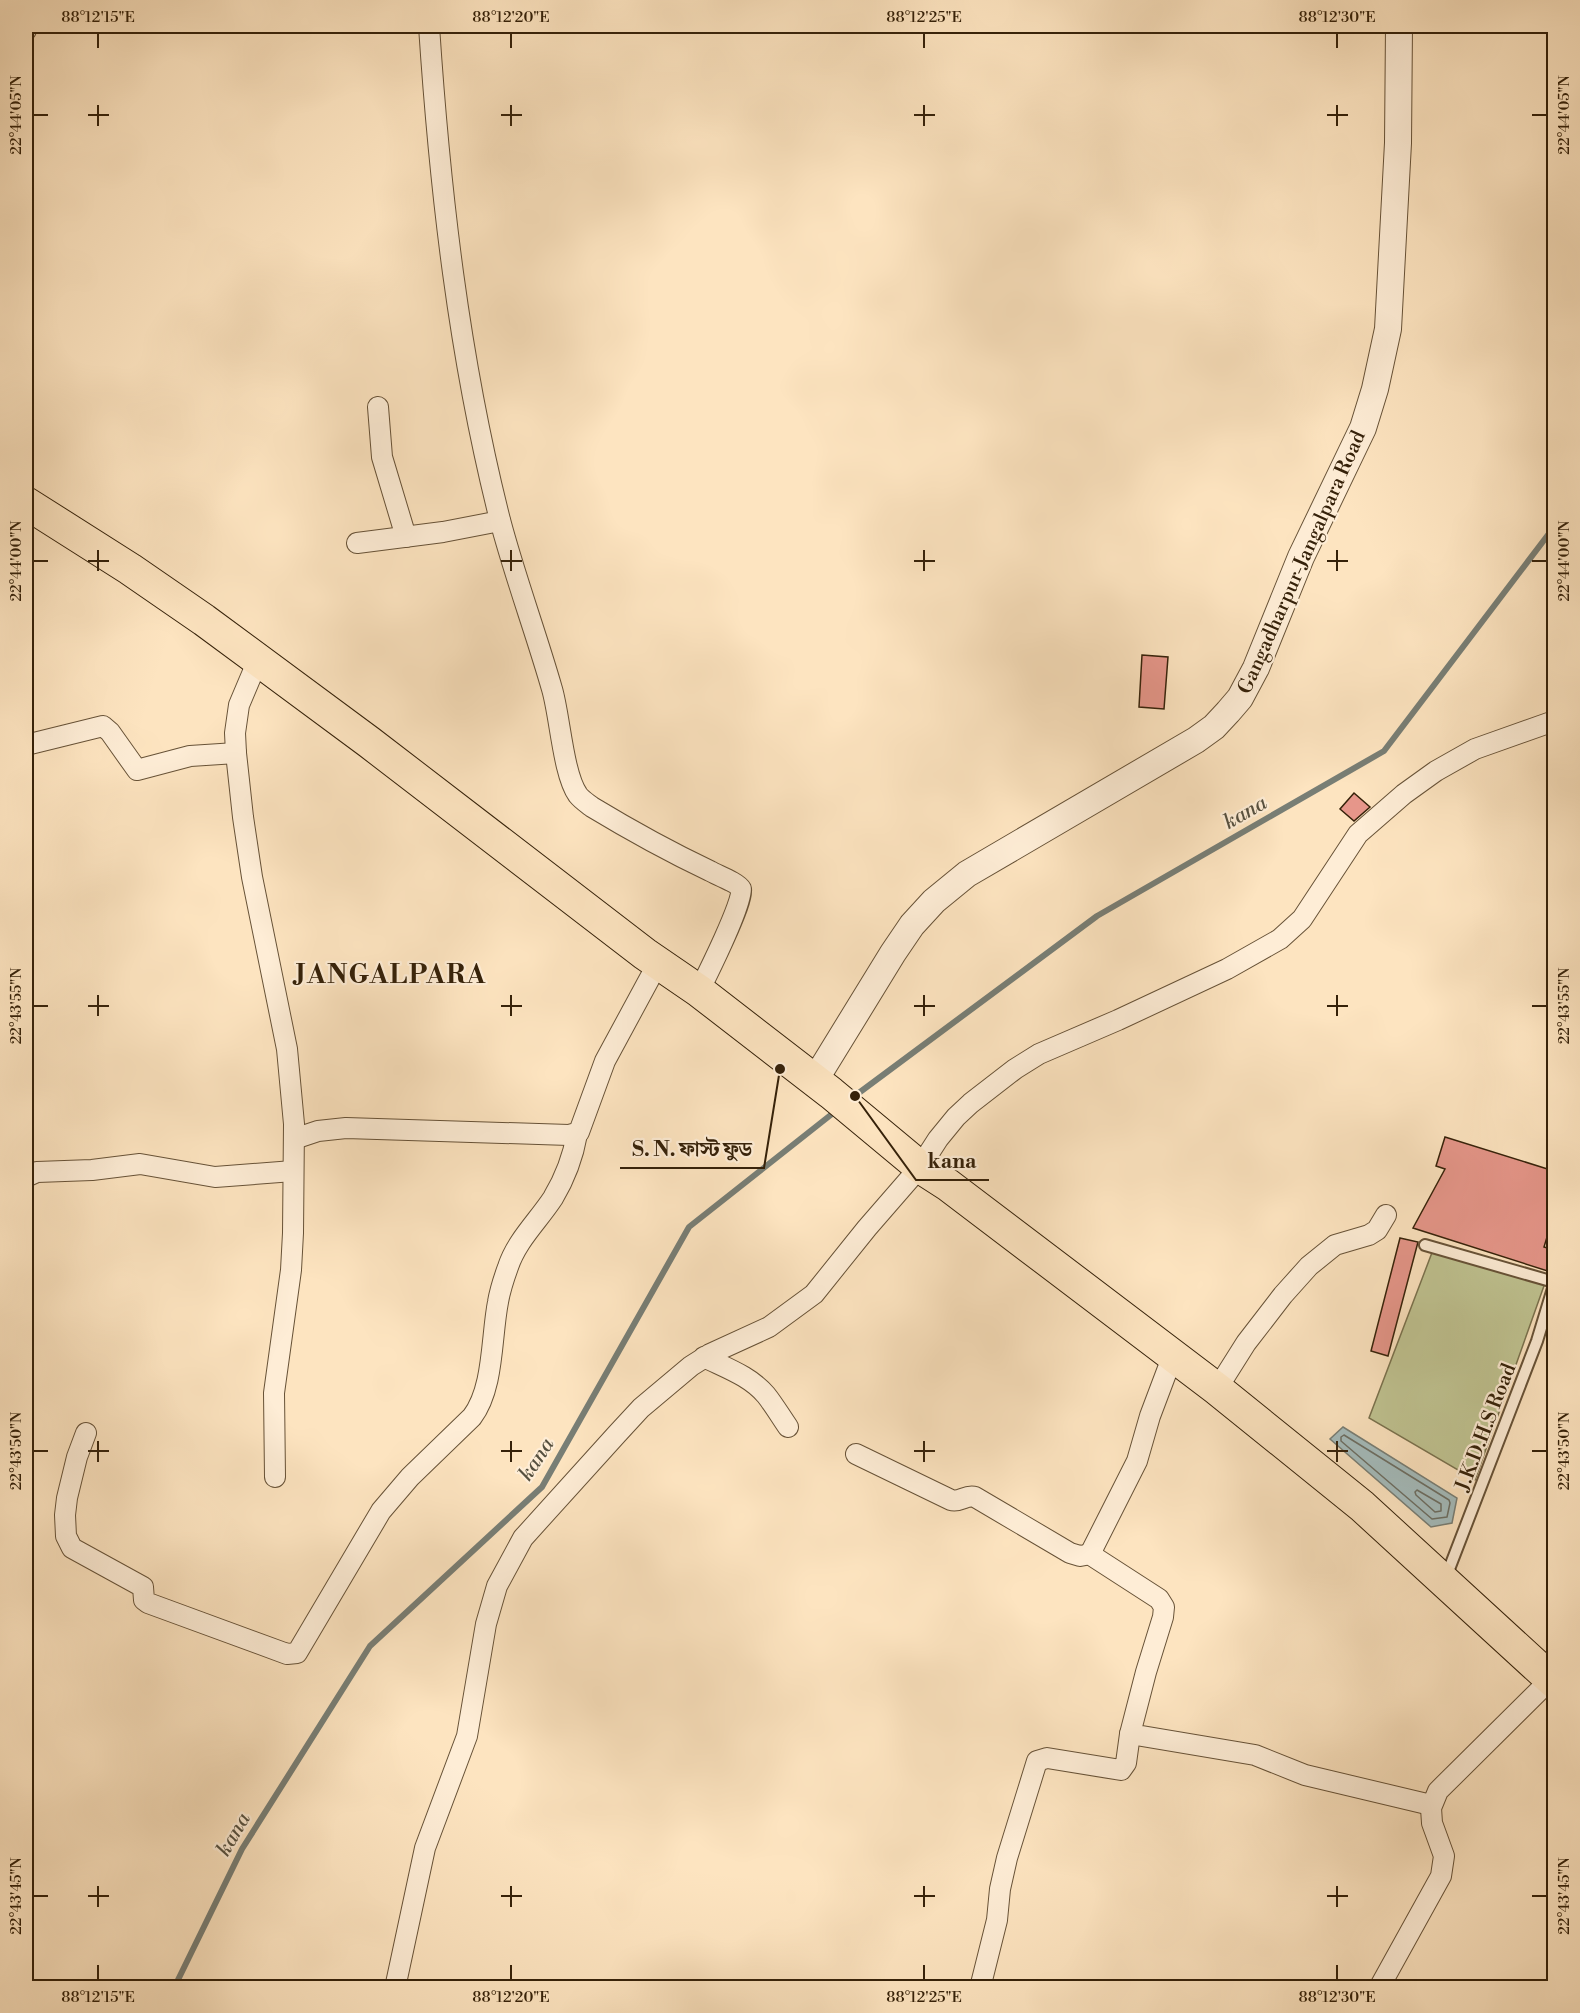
<svg xmlns="http://www.w3.org/2000/svg" width="1580" height="2013" font-family="'Libre Bodoni','Noto Serif Bengali',serif">
  <style>
    .green { fill: #c0c492; stroke: #7a724e; stroke-width: 1.5 }
    .water { fill: #a4bcbd; stroke: #787e75; stroke-width: 1.5 }
    .lines { fill: none; stroke-linecap: round; stroke-linejoin: round }
    .shore { stroke: #6c6e63; stroke-width: 1.5 }
    .stream { stroke: #787e75; stroke-width: 6 }
    .building { fill: #e6968a; stroke: #352109; stroke-width: 1.5 }
    .service-casing { stroke: #675237; stroke-width: 14 }
    .minor-casing { stroke: #675237; stroke-width: 22 }
    .tertiary-casing { stroke: #675237; stroke-width: 28 }
    .primary-casing { stroke: #352109; stroke-width: 34 }
    .service { stroke: #feedd6; stroke-width: 10 }
    .minor { stroke: #feedd6; stroke-width: 20 }
    .tertiary { stroke: #feedd6; stroke-width: 26 }
    .primary { stroke: #fde4c0; stroke-width: 32 }
    .ticks { fill: none; stroke: #352109; stroke-width: 2 }
    .labels { text-anchor: middle; stroke-width: 4.5; stroke-linejoin: round; paint-order: stroke }
    .street-label { font-size: 20px; fill: #352109; stroke: #feedd6 }
    .water-label { font-size: 21px; font-style: italic; fill: #56503f; stroke: #feedd6 }
    .district-label { font-size: 26px; font-weight: bold; letter-spacing: 1.5px; fill: #352109; stroke: #feedd6 }
    .leader { fill: none; stroke: #352109; stroke-width: 2 }
    .callout-dot { fill: #352109; stroke: #feedd6; stroke-width: 2 }
    .callout-label { font-size: 21px; text-anchor: middle; font-weight: bold; fill: #352109; stroke: #feedd6; stroke-width: 4.5; stroke-linejoin: round; paint-order: stroke }
    .neatline { fill: none; stroke: #352109; stroke-width: 2 }
    .ticks-label { font-size: 15px; text-anchor: middle; fill: #352109 }
  </style>
  <rect width="100%" height="100%" fill="#fde4c0"/>
  <filter id="stains"><feTurbulence type="fractalNoise" baseFrequency=".00333" numOctaves="4"/><feColorMatrix values="0 0 0 0 .2 0 0 0 0 .09 0 0 0 0 .02 0 0 0 .5 -.17"/></filter>
  <radialGradient id="worn" r=".72"><stop offset=".6" stop-color="#630" stop-opacity="0"/><stop offset="1" stop-color="#630" stop-opacity=".3"/></radialGradient>
  <path class="green" d="M 1433,1250 L 1545,1283 L 1475,1480 L 1369,1418 Z"/>
  <path class="water" d="M 1343,1427 L 1457,1498 L 1452,1523 L 1431,1527 L 1330,1439 Z"/>
  <g class="lines">
    <g class="shore">
      <path d="M 1344,1435 L 1449,1500 L 1450,1503 L 1447,1517 L 1432,1519 L 1341,1441 L 1341,1437 Z"/>
      <path d="M 1417,1490 L 1441,1504 L 1441,1511 L 1435,1512 L 1416,1495 L 1415,1492 Z"/>
    </g>
    <g class="stream">
      <path d="M 852,1098 L 1097,916 L 1384,751 L 1554,527"/>
      <path d="M 174,1988 L 242,1849 L 370,1646 L 542,1487 L 689,1227 L 837,1110"/>
    </g>
  </g>
  <g class="building">
    <path d="M 1142,655 L 1168,657 L 1164,709 L 1139,707 Z"/>
    <path d="M 1354,793 L 1370,807 L 1354,821 L 1340,809 Z"/>
    <path d="M 1445,1137 L 1554,1171 L 1554,1214 L 1544,1247 L 1554,1250 L 1554,1273 L 1413,1228 L 1445,1169 L 1436,1166 Z"/>
    <path d="M 1400,1238 L 1418,1242 L 1388,1356 L 1371,1351 Z"/>
  </g>
  <g class="lines">
    <g class="service-casing">
      <g id="service">
        <path d="M 1425,1245 L 1554,1282"/>
        <path d="M 1446,1577 L 1537,1341 L 1554,1285"/>
      </g>
    </g>
    <g class="minor-casing">
      <g id="minor">
        <path d="M 429,26 C 440,192 459,358 500,520 C 515,577 536,633 552,689 C 560,716 563,774 578,795 C 582,800 587,803 592,807 C 630,830 670,852 710,871 C 717,875 738,883 741,889 C 745,899 706,977 699,991"/>
        <path d="M 26,30 L 27,26"/>
        <path d="M 378,407 L 382,457 L 406,537"/>
        <path d="M 357,543 L 443,532 L 500,521"/>
        <path d="M 258,660 L 239,705 L 235,733 L 236,753 L 243,817 L 252,877 L 287,1049 L 294,1124 L 293,1233 L 291,1270 L 274,1393 L 275,1477"/>
        <path d="M 26,745 L 103,726 L 110,732 L 137,770 L 190,756 L 236,753"/>
        <path d="M 294,1139 L 318,1131 L 346,1128 L 569,1135 L 579,1132 L 605,1061 L 658,963"/>
        <path d="M 26,1177 L 37,1172 L 92,1170 L 140,1164 L 215,1177 L 293,1171"/>
        <path d="M 1173,1355 L 1150,1416 L 1137,1461 L 1091,1552 L 1094,1557 L 1159,1599 L 1164,1607 L 1163,1617 L 1146,1672 L 1130,1734 L 1255,1755 L 1305,1775 L 1431,1805"/>
        <path d="M 704,1357 C 726,1368 750,1376 766,1395 C 774,1405 781,1417 788,1427"/>
        <path d="M 1217,1389 L 1246,1343 L 1283,1295 L 1309,1266 L 1335,1245 L 1369,1235 L 1377,1230 L 1386,1215"/>
        <path d="M 86,1433 L 77,1457 L 67,1498 L 65,1515 L 66,1536 L 72,1548 L 143,1587 L 144,1600 L 148,1603 L 287,1654 L 297,1653 L 381,1511 L 410,1477 L 472,1417 C 494,1388 491,1338 498,1302 C 500,1290 504,1278 508,1267 C 517,1240 538,1221 553,1198 C 565,1178 573,1157 577,1134"/>
        <path d="M 856,1454 L 951,1500 C 960,1503 966,1494 975,1497 L 1070,1553 L 1080,1556 L 1091,1554"/>
        <path d="M 395,1988 L 425,1848 L 467,1736 L 486,1624 L 497,1586 L 523,1538 L 617,1434 L 641,1408 L 691,1366 L 710,1354 L 769,1327 L 814,1294 L 867,1228 L 920,1167 L 938,1139 L 956,1117 L 971,1103 L 1015,1069 L 1039,1054 L 1118,1020 L 1227,969 L 1280,939 L 1302,919 L 1358,834 L 1404,794 L 1436,771 L 1475,749 L 1554,721"/>
        <path d="M 980,1988 L 997,1920 L 1000,1889 L 1007,1858 L 1037,1761 L 1047,1758 L 1121,1770 L 1126,1763 L 1130,1734"/>
        <path d="M 1379,1988 L 1441,1876 L 1444,1856 L 1432,1823 L 1431,1808 L 1438,1791 L 1551,1679"/>
      </g>
    </g>
    <g class="tertiary-casing">
      <path id="tertiary" d="M 815,1080 L 893,953 L 912,925 L 934,901 L 967,874 L 1196,740 L 1214,727 L 1228,712 L 1240,698 L 1256,668 L 1301,557 L 1363,428 L 1375,389 L 1388,329 L 1398,143 L 1399,26"/>
    </g>
    <g class="primary-casing">
      <path id="primary" d="M 26,503 L 130,569 L 204,620 L 369,742 L 645,954 L 699,991 L 831,1093 L 920,1167 L 948,1185 L 1217,1389 L 1362,1506 L 1554,1682"/>
    </g>
    <use href="#service" class="service"/>
    <use href="#minor" class="minor"/>
    <use href="#tertiary" class="tertiary"/>
    <use href="#primary" class="primary"/>
  </g>
  <path class="ticks" d="M 98,33 L 98,48M 511,33 L 511,48M 924,33 L 924,48M 1337,33 L 1337,48M 98,105 L 98,126M 511,105 L 511,126M 924,105 L 924,126M 1337,105 L 1337,126M 33,115 L 48,115M 88,115 L 109,115M 501,115 L 522,115M 914,115 L 935,115M 1327,115 L 1348,115M 1532,115 L 1547,115M 98,550 L 98,571M 511,550 L 511,571M 924,550 L 924,571M 1337,550 L 1337,571M 33,561 L 48,561M 88,561 L 109,561M 501,561 L 522,561M 914,561 L 935,561M 1327,561 L 1348,561M 1532,561 L 1547,561M 98,995 L 98,1016M 511,995 L 511,1016M 924,995 L 924,1016M 1337,995 L 1337,1016M 33,1006 L 48,1006M 88,1006 L 109,1006M 501,1006 L 522,1006M 914,1006 L 935,1006M 1327,1006 L 1348,1006M 1532,1006 L 1547,1006M 98,1441 L 98,1462M 511,1441 L 511,1462M 924,1441 L 924,1462M 1337,1441 L 1337,1462M 33,1451 L 48,1451M 88,1451 L 109,1451M 501,1451 L 522,1451M 914,1451 L 935,1451M 1327,1451 L 1348,1451M 1532,1451 L 1547,1451M 98,1886 L 98,1907M 511,1886 L 511,1907M 924,1886 L 924,1907M 1337,1886 L 1337,1907M 33,1896 L 48,1896M 88,1896 L 109,1896M 501,1896 L 522,1896M 914,1896 L 935,1896M 1327,1896 L 1348,1896M 1532,1896 L 1547,1896M 98,1965 L 98,1980M 511,1965 L 511,1980M 924,1965 L 924,1980M 1337,1965 L 1337,1980"/>
  <g class="labels">
    <g class="street-label">
      <text transform="translate(1301 562) rotate(-66)" y="7">Gangadharpur-Jangalpara Road</text>
      <text transform="translate(1485 1427) rotate(-69)" y="7">J.K.D.H.S Road</text>
    </g>
    <g class="water-label">
      <text transform="translate(1245 812) rotate(-30)" y="7">kana</text>
      <text transform="translate(536 1459) rotate(-57)" y="7">kana</text>
      <text transform="translate(233 1834) rotate(-60)" y="7">kana</text>
    </g>
    <g class="district-label">
      <text x="391" y="983">JANGALPARA</text>
    </g>
  </g>
  <path class="leader" d="M780 1069L764 1168H620M855 1096L916 1180H989"/>
  <g class="callout-dot">
    <circle cx="780" cy="1069" r="6"/>
    <circle cx="855" cy="1096" r="6"/>
  </g>
  <g class="callout-label">
    <text x="692" y="1156">S. N. ফাস্ট ফুড</text>
    <text x="952" y="1168">kana</text>
  </g>
  <rect width="1580" height="2013" fill="none" stroke="#fde4c0" stroke-width="66"/>
  <rect x="33" y="33" width="1514" height="1947" class="neatline"/>
  <g class="ticks-label">
    <text x="98" y="22">88°12'15"E</text>
    <text x="511" y="22">88°12'20"E</text>
    <text x="924" y="22">88°12'25"E</text>
    <text x="1337" y="22">88°12'30"E</text>
    <text transform="translate(16 115) rotate(-90)" y="5">22°44'05"N</text>
    <text transform="translate(1564 115) rotate(-90)" y="5">22°44'05"N</text>
    <text transform="translate(16 561) rotate(-90)" y="5">22°44'00"N</text>
    <text transform="translate(1564 561) rotate(-90)" y="5">22°44'00"N</text>
    <text transform="translate(16 1006) rotate(-90)" y="5">22°43'55"N</text>
    <text transform="translate(1564 1006) rotate(-90)" y="5">22°43'55"N</text>
    <text transform="translate(16 1451) rotate(-90)" y="5">22°43'50"N</text>
    <text transform="translate(1564 1451) rotate(-90)" y="5">22°43'50"N</text>
    <text transform="translate(16 1896) rotate(-90)" y="5">22°43'45"N</text>
    <text transform="translate(1564 1896) rotate(-90)" y="5">22°43'45"N</text>
    <text x="98" y="2002">88°12'15"E</text>
    <text x="511" y="2002">88°12'20"E</text>
    <text x="924" y="2002">88°12'25"E</text>
    <text x="1337" y="2002">88°12'30"E</text>
  </g>
  <rect width="100%" height="100%" filter="url(#stains)"/>
  <rect width="100%" height="100%" fill="url(#worn)"/>
</svg>
